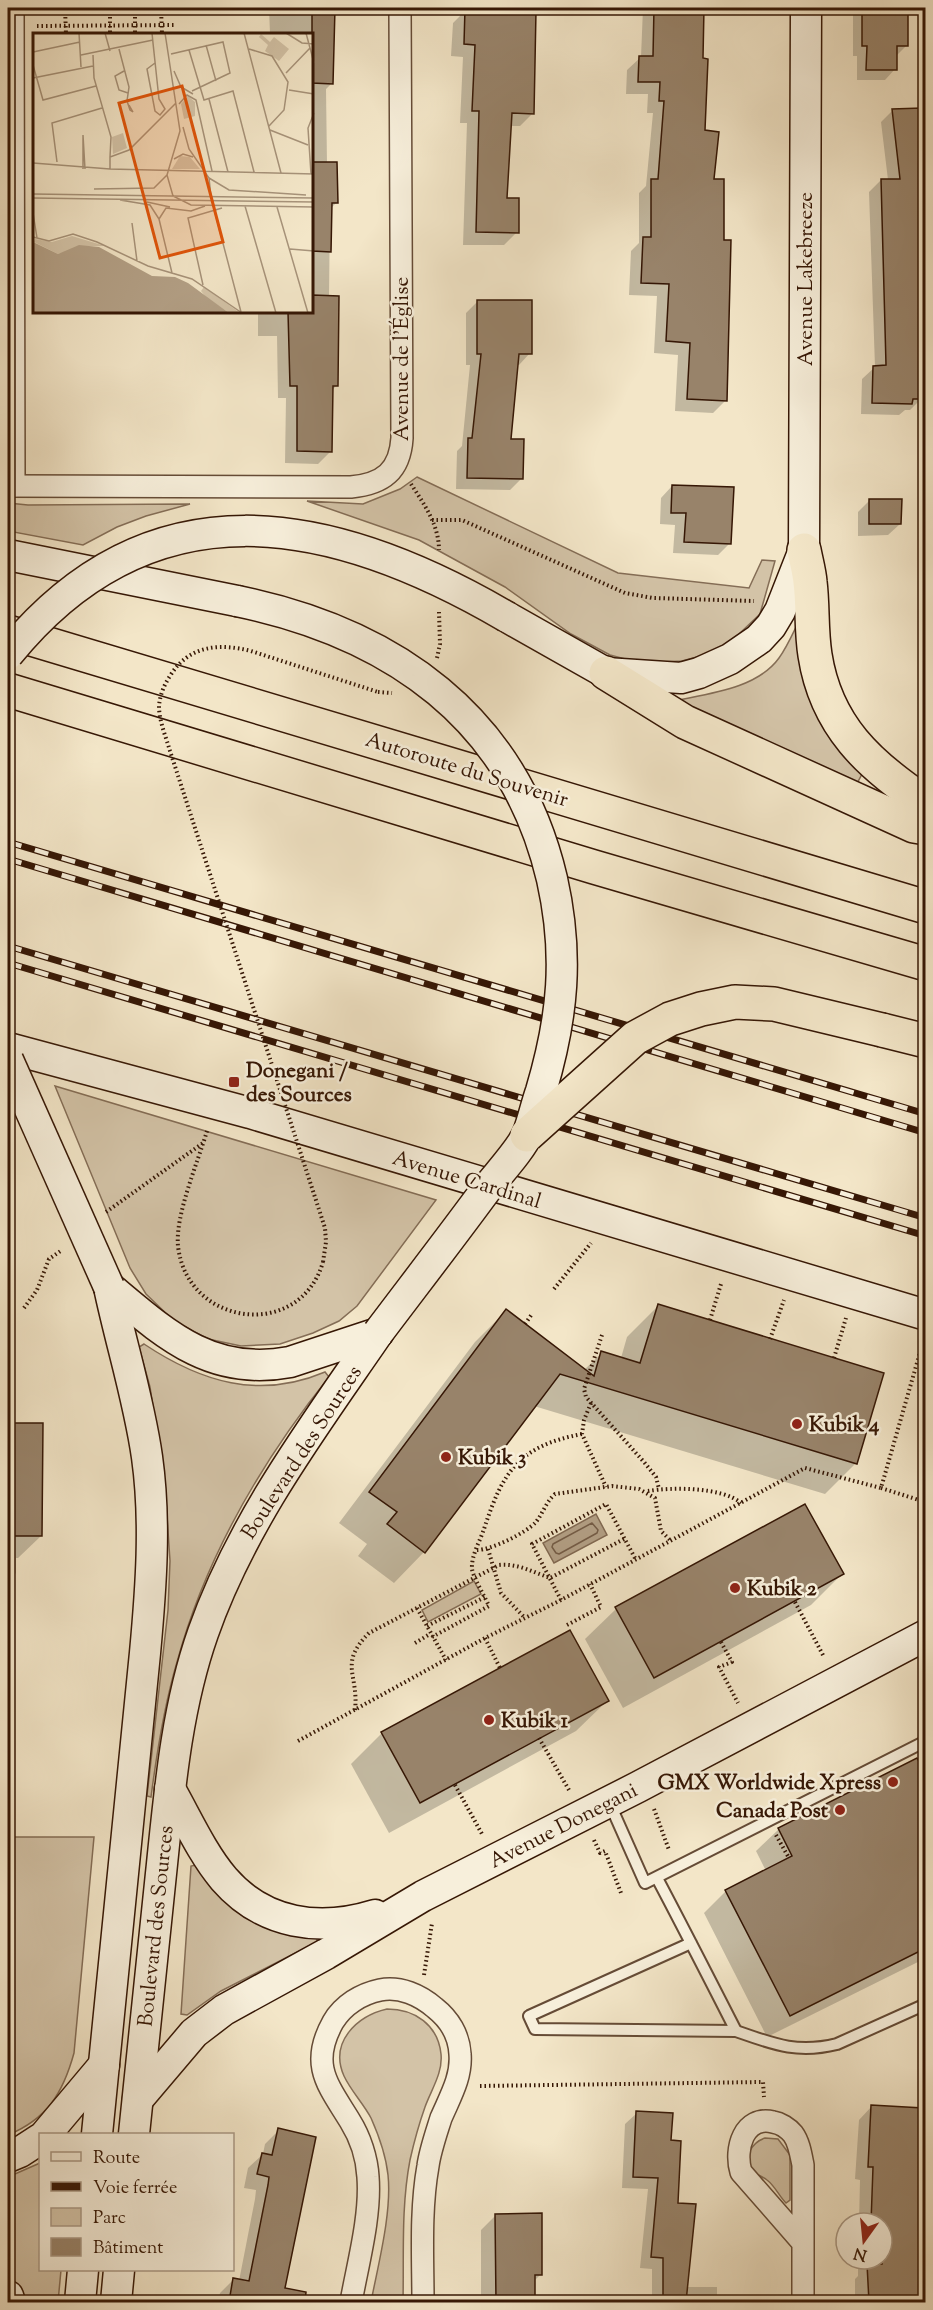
<svg xmlns="http://www.w3.org/2000/svg" width="933" height="2310" font-family="'Sorts Mill Goudy',serif">
  <style>
    .green { fill: #d3c3a7; stroke: #846d56; stroke-width: 1.5 }
    .water { fill: #b3a086; stroke: #816952; stroke-width: 1.5 }
    .shadow { fill: #0003 }
    .lines { fill: none; stroke-linecap: round; stroke-linejoin: round }
    .shore { stroke: #745c46; stroke-width: 1.5 }
    .building { fill: #98836a; stroke: #361705; stroke-width: 1.5 }
    .lane-casing { stroke: #654b36; stroke-width: 14 }
    .street-casing { stroke: #654b36; stroke-width: 24 }
    .secondary-casing { stroke: #361705; stroke-width: 33 }
    .highway-casing { stroke: #361705; stroke-width: 36 }
    .path { stroke: #361705; stroke-width: 4; stroke-dasharray: 1.5 3; stroke-linecap: butt }
    .lane { stroke: #f7efdb; stroke-width: 10 }
    .street { stroke: #f7efdb; stroke-width: 21 }
    .secondary { stroke: #f7efdb; stroke-width: 30 }
    .highway { stroke: #f3e6c8; stroke-width: 33 }
    .rail-casing { stroke: #361705; stroke-width: 7 }
    .rail { stroke: #f7efdb; stroke-width: 4.5; stroke-dasharray: 14; stroke-linecap: butt }
    .secondary-bridge-casing { stroke: #361705; stroke-width: 33; stroke-linecap: butt }
    .highway-bridge-casing { stroke: #361705; stroke-width: 36; stroke-linecap: butt }
    .path-bridge { stroke: #361705; stroke-width: 4; stroke-dasharray: 1.5 3; stroke-linecap: butt }
    .secondary-bridge { stroke: #f7efdb; stroke-width: 30 }
    .highway-bridge { stroke: #f3e6c8; stroke-width: 33 }
    .poi-dot { fill: #8f2418; stroke: #f7efdb; stroke-width: 2 }
    .labels { text-anchor: middle; stroke-width: 5; stroke-linejoin: round; paint-order: stroke }
    .street-label { font-size: 21px; fill: #361705; stroke: #f7efdb }
    .poi-label { font-size: 21px; font-weight: bold; fill: #361705; stroke: #f7efdb; text-anchor: start }
    .inset-road { fill: none; stroke: #a7937a; stroke-width: 1.5 }
    .view { fill: #df560c; fill-opacity: 0.15; stroke: #df560c; stroke-width: 3 }
    .inset-edge { fill: none; stroke: #361705; stroke-width: 3 }
  </style>
  <rect width="100%" height="100%" fill="#f3e6c8"/>
  <filter id="stains"><feTurbulence type="fractalNoise" baseFrequency=".00333" numOctaves="4"/><feColorMatrix values="0 0 0 0 .2 0 0 0 0 .09 0 0 0 0 .02 0 0 0 .5 -.17"/></filter>
  <radialGradient id="worn" r=".72"><stop offset=".6" stop-color="#630" stop-opacity="0"/><stop offset="1" stop-color="#630" stop-opacity=".3"/></radialGradient>
  <g class="green">
    <path d="M 417,477 L 618,573 L 749,588 L 762,560 L 775,561 L 760,614 L 739,634 L 712,653 L 682,661 L 640,663 L 610,655 L 571,634 L 505,587 L 419,540 L 307,501 L 363,504 L 400,489 Z"/>
    <path d="M 8,503 L 28,505 L 190,504 L 146,516 L 117,527 L 83,545 L 8,531 Z"/>
    <path d="M 799,621 L 833,739 L 862,774 L 854,789 L 669,702 C 704,694 756,690 779,658 C 787,647 793,633 799,621 Z"/>
    <path d="M 55,1086 L 436,1200 L 357,1306 L 339,1321 L 313,1333 L 280,1344 L 241,1346 L 208,1339 L 174,1321 L 146,1294 L 130,1268 Z"/>
    <path d="M 144,1344 C 201,1382 259,1400 325,1372 L 329,1377 C 261,1462 206,1556 177,1662 C 164,1706 157,1751 151,1797 L 147,1796 L 168,1610 L 170,1561 L 165,1486 L 150,1387 L 139,1347 Z"/>
    <path d="M 474,1581 L 481,1594 L 428,1622 L 422,1610 Z"/>
    <path d="M 8,1837 L 94,1837 L 74,2053 C 63,2093 47,2119 8,2135 Z"/>
    <path d="M 196,1865 L 317,1937 L 317,1942 L 221,1991 L 187,2015 L 181,2014 L 191,1866 Z"/>
    <path d="M 387,2009 C 415,2009 438,2025 441,2054 C 443,2073 431,2090 425,2107 C 419,2124 414,2142 410,2160 C 401,2207 404,2255 403,2302 L 371,2302 C 378,2265 392,2213 388,2175 C 386,2156 379,2136 371,2118 C 363,2103 351,2091 344,2076 C 329,2042 357,2016 387,2009 Z"/>
    <path d="M 765,2138 L 778,2139 L 790,2155 L 790,2200 L 786,2203 C 779,2196 775,2186 767,2180 C 762,2176 754,2174 750,2169 C 742,2157 753,2142 765,2138 Z"/>
    <path d="M 40,2163 L 40,2270 L 61,2270 L 58,2302 L 22,2302 L 8,2270 L 8,2177 Z"/>
  </g>
  <path class="water" d="M 596,1514 L 607,1535 L 554,1563 L 543,1543 Z"/>
  <g class="shadow">
    <path d="M 64,8 L 173,8 L 168,13 L 64,12 Z"/>
    <path d="M 269,8 L 332,8 L 332,83 L 326,89 L 327,164 L 336,203 L 330,209 L 329,297 L 337,385 L 331,391 L 331,451 L 318,464 L 285,463 L 286,398 L 278,398 L 277,336 L 258,336 L 258,312 L 312,312 L 312,34 L 270,34 Z"/>
    <path d="M 460,8 L 519,8 L 532,114 L 520,126 L 509,126 L 505,199 L 517,232 L 504,245 L 463,245 L 467,123 L 460,123 L 463,57 L 451,56 L 453,23 L 460,16 Z"/>
    <path d="M 643,8 L 704,8 L 702,60 L 703,132 L 713,181 L 726,400 L 713,413 L 675,411 L 678,355 L 654,353 L 657,296 L 629,295 L 631,251 L 639,243 L 639,193 L 646,186 L 653,113 L 647,113 L 648,94 L 626,94 L 627,70 L 641,57 Z"/>
    <path d="M 859,8 L 907,8 L 906,46 L 896,56 L 895,69 L 885,80 L 857,80 L 857,56 L 853,56 L 853,13 Z"/>
    <path d="M 893,110 L 926,118 L 926,354 L 921,355 L 922,398 L 910,410 L 905,410 L 899,415 L 861,414 L 862,379 L 875,367 L 869,192 L 881,180 L 888,180 L 881,122 Z"/>
    <path d="M 477,302 L 530,353 L 519,365 L 516,365 L 509,440 L 522,478 L 510,490 L 456,489 L 457,451 L 462,446 L 470,365 L 466,365 L 466,313 Z"/>
    <path d="M 672,486 L 730,543 L 718,555 L 673,553 L 675,525 L 660,524 L 661,498 Z"/>
    <path d="M 869,501 L 900,524 L 888,535 L 858,536 L 858,512 Z"/>
    <path d="M 658,1306 L 856,1463 L 825,1494 L 534,1406 L 424,1552 L 394,1583 L 358,1556 L 367,1544 L 339,1523 L 475,1342 L 506,1311 L 584,1370 L 602,1353 L 621,1358 L 627,1337 Z"/>
    <path d="M 8,1424 L 41,1425 L 41,1536 L 18,1558 L 16,1558 L 16,1573 L 8,1581 Z"/>
    <path d="M 842,1574 L 811,1605 L 623,1708 L 585,1639 L 616,1609 Z"/>
    <path d="M 607,1701 L 576,1731 L 389,1833 L 351,1764 L 382,1733 Z"/>
    <path d="M 926,1777 L 926,1958 L 767,2037 L 704,1913 L 726,1891 L 766,1871 L 756,1851 L 779,1829 Z"/>
    <path d="M 872,2106 L 917,2184 L 926,2184 L 926,2302 L 855,2302 L 855,2279 L 858,2276 L 858,2259 L 882,2259 L 882,2223 L 859,2223 L 860,2180 L 855,2179 L 859,2120 Z"/>
    <path d="M 637,2113 L 670,2142 L 686,2287 L 717,2287 L 717,2302 L 652,2302 L 652,2269 L 640,2268 L 648,2189 L 622,2188 L 625,2124 Z"/>
    <path d="M 279,2130 L 314,2138 L 281,2302 L 218,2302 L 220,2293 L 234,2279 L 239,2281 L 255,2199 L 256,2190 L 244,2188 L 248,2168 L 263,2154 L 265,2144 Z"/>
    <path d="M 496,2215 L 541,2274 L 534,2281 L 534,2302 L 481,2302 L 481,2230 Z"/>
  </g>
  <g class="lines">
    <path class="shore" d="M 592,1523 L 598,1530 L 597,1533 L 559,1554 L 556,1553 L 552,1547 L 553,1544 Z"/>
  </g>
  <g class="building">
    <path d="M 312,8 L 335,8 L 333,84 L 312,83 Z"/>
    <path d="M 465,8 L 536,11 L 534,114 L 512,113 L 507,198 L 519,198 L 519,233 L 476,232 L 479,111 L 472,111 L 475,45 L 464,44 Z"/>
    <path d="M 654,8 L 704,8 L 703,58 L 708,59 L 705,130 L 719,132 L 714,179 L 724,179 L 724,240 L 731,240 L 727,401 L 687,399 L 690,343 L 666,341 L 669,284 L 641,283 L 643,237 L 651,237 L 651,179 L 658,179 L 664,101 L 659,101 L 660,82 L 638,82 L 639,56 L 653,56 Z"/>
    <path d="M 862,8 L 908,8 L 908,46 L 897,46 L 897,70 L 866,70 L 867,46 L 862,46 Z"/>
    <path d="M 922,108 L 923,116 L 926,116 L 926,344 L 923,344 L 923,399 L 913,399 L 912,404 L 872,403 L 873,366 L 886,365 L 881,179 L 900,179 L 892,109 Z"/>
    <path d="M 312,162 L 337,162 L 338,203 L 332,203 L 331,252 L 312,251 Z"/>
    <path d="M 312,295 L 339,296 L 338,386 L 333,386 L 332,452 L 297,451 L 297,386 L 290,386 L 288,312 L 312,312 Z"/>
    <path d="M 477,300 L 532,300 L 532,354 L 519,354 L 511,439 L 524,439 L 523,479 L 467,478 L 468,438 L 472,438 L 481,354 L 477,354 Z"/>
    <path d="M 672,485 L 734,487 L 731,544 L 684,542 L 686,513 L 671,513 Z"/>
    <path d="M 869,499 L 902,499 L 901,524 L 869,524 Z"/>
    <path d="M 658,1304 L 884,1373 L 857,1464 L 560,1374 L 425,1553 L 387,1524 L 397,1512 L 369,1492 L 506,1309 L 594,1376 L 601,1351 L 640,1363 Z"/>
    <path d="M 8,1423 L 43,1423 L 42,1536 L 8,1536 Z"/>
    <path d="M 805,1504 L 844,1574 L 654,1678 L 615,1607 Z"/>
    <path d="M 570,1630 L 609,1701 L 420,1803 L 381,1732 Z"/>
    <path d="M 917,1758 L 926,1774 L 926,1948 L 790,2016 L 725,1890 L 792,1856 L 778,1828 Z"/>
    <path d="M 871,2105 L 923,2108 L 919,2183 L 926,2183 L 926,2302 L 869,2302 L 867,2264 L 882,2264 L 882,2223 L 871,2223 L 873,2167 L 868,2167 Z"/>
    <path d="M 636,2111 L 673,2113 L 671,2140 L 681,2141 L 678,2203 L 696,2204 L 686,2302 L 663,2302 L 663,2258 L 651,2257 L 658,2178 L 633,2177 Z"/>
    <path d="M 278,2128 L 316,2137 L 285,2288 L 306,2292 L 305,2302 L 229,2302 L 233,2278 L 249,2281 L 268,2185 L 269,2177 L 257,2174 L 262,2153 L 272,2155 Z"/>
    <path d="M 542,2213 L 542,2275 L 535,2275 L 535,2302 L 496,2302 L 495,2214 Z"/>
  </g>
  <g class="lines">
    <g class="lane-casing">
      <g id="lane">
        <path d="M 609,1802 L 645,1883 L 926,1741"/>
        <path d="M 657,1878 C 684,1929 710,1980 736,2031 L 535,2029 L 529,2016 L 691,1943"/>
        <path d="M 736,2031 C 773,2044 797,2054 837,2044 L 926,2004"/>
      </g>
    </g>
    <g class="street-casing">
      <g id="street">
        <path d="M 13,8 L 14,486"/>
        <path d="M 8,486 L 351,487 C 383,484 400,471 402,438 L 400,8"/>
        <path d="M 803,2243 L 741,2172 C 734,2149 744,2115 773,2122 C 780,2123 788,2128 793,2134 C 799,2142 801,2155 803,2165 L 803,2302"/>
        <path d="M 351,2302 C 358,2263 371,2216 368,2177 C 367,2158 360,2137 350,2121 C 328,2085 309,2065 333,2022 C 343,2005 361,1994 380,1990 C 400,1986 420,1995 435,2008 C 449,2019 459,2035 460,2054 C 462,2077 450,2097 441,2118 C 436,2134 430,2151 428,2166 C 420,2211 423,2258 423,2302"/>
      </g>
    </g>
    <g class="secondary-casing">
      <g id="secondary">
        <path d="M 8,555 L 237,601"/>
        <path d="M 507,617 L 606,673 L 681,678 L 699,673 L 730,659 L 759,639 L 771,626 L 780,611 L 804,550 L 806,8"/>
        <path d="M 8,1048 L 250,1113 L 926,1315"/>
        <path d="M 109,1287 C 165,1334 211,1377 290,1362 L 378,1333"/>
        <path d="M 170,1789 C 187,1819 202,1853 224,1879 C 264,1925 320,1932 375,1915"/>
        <path d="M 138,2099 L 194,2033 L 224,2010 L 326,1954 L 423,1896 L 638,1787 L 926,1635"/>
        <path d="M 46,2134 L 104,2065"/>
        <path d="M 97,2134 L 145,1653 C 151,1588 156,1521 147,1457 C 139,1400 121,1344 109,1287"/>
        <path d="M 134,2134 C 143,2044 152,1954 162,1864 C 170,1786 177,1707 203,1633 C 242,1522 312,1429 378,1333"/>
        <path d="M 8,2157 L 20,2152 L 40,2139"/>
        <path d="M 8,2296 L 10,2302"/>
        <path d="M 80,2302 L 83,2270"/>
        <path d="M 116,2302 L 119,2270"/>
      </g>
    </g>
    <g class="highway-casing">
      <g id="highway">
        <path d="M 804,550 C 806,561 809,571 810,582 C 813,606 811,630 815,655 C 826,726 869,765 926,803"/>
        <path d="M 8,632 L 926,907"/>
        <path d="M 606,673 L 685,722 L 914,826 L 926,828"/>
        <path d="M 8,690 L 594,867 L 926,964"/>
        <path d="M 882,1030 L 926,1041"/>
      </g>
    </g>
    <g class="path">
      <path d="M 65,8 L 66,34"/>
      <path d="M 110,8 L 110,34"/>
      <path d="M 135,8 L 135,34"/>
      <path d="M 161,8 L 162,34"/>
      <path d="M 37,26 L 175,25"/>
      <path d="M 411,484 C 424,504 439,525 439,550"/>
      <path d="M 432,520 L 462,520 L 625,593 L 653,598 L 754,601"/>
      <path d="M 437,658 L 440,644 L 439,612"/>
      <path d="M 378,692 L 392,693"/>
      <path d="M 207,1131 C 198,1162 175,1215 178,1246 C 187,1327 300,1341 323,1262"/>
      <path d="M 106,1212 L 203,1143"/>
      <path d="M 554,1289 L 591,1243"/>
      <path d="M 24,1308 L 37,1290 L 49,1259 L 62,1250"/>
      <path d="M 710,1320 L 721,1284"/>
      <path d="M 525,1324 L 532,1314"/>
      <path d="M 602,1335 L 584,1389 L 586,1397 L 644,1462 L 656,1477 L 659,1489"/>
      <path d="M 770,1339 L 784,1300"/>
      <path d="M 834,1358 L 846,1318"/>
      <path d="M 591,1403 L 584,1420 L 582,1434 L 606,1487"/>
      <path d="M 881,1488 L 919,1500"/>
      <path d="M 648,1491 C 672,1487 722,1487 741,1503"/>
      <path d="M 488,1549 L 501,1593 L 525,1618"/>
      <path d="M 477,1550 C 491,1550 526,1533 536,1522 C 543,1513 546,1502 555,1494 L 612,1486 L 639,1489 L 655,1498 L 661,1531 L 671,1541"/>
      <path d="M 561,1600 L 532,1544 L 606,1504 L 636,1560"/>
      <path d="M 795,1602 L 824,1657"/>
      <path d="M 417,1608 L 446,1660"/>
      <path d="M 567,1625 L 601,1607 L 590,1584"/>
      <path d="M 427,1626 L 485,1597"/>
      <path d="M 432,1637 L 489,1606 C 485,1597 473,1577 472,1569 C 471,1556 480,1541 484,1529 C 503,1471 519,1446 582,1434"/>
      <path d="M 485,1638 L 500,1668"/>
      <path d="M 721,1642 L 732,1662 L 719,1667 L 738,1703"/>
      <path d="M 415,1643 L 430,1634"/>
      <path d="M 355,1710 C 359,1674 338,1664 369,1633 L 499,1565 C 517,1563 533,1572 550,1578 L 624,1539"/>
      <path d="M 539,1738 L 569,1790"/>
      <path d="M 298,1741 L 485,1638 L 561,1600 L 805,1468 L 881,1488 L 923,1342"/>
      <path d="M 455,1785 L 482,1834"/>
      <path d="M 654,1809 L 669,1850"/>
      <path d="M 776,1835 L 789,1858"/>
      <path d="M 594,1840 L 600,1853 L 605,1851 L 621,1893"/>
      <path d="M 424,1975 L 432,1923"/>
      <path d="M 480,2086 L 763,2082 L 764,2097"/>
    </g>
    <use href="#lane" class="lane"/>
    <use href="#street" class="street"/>
    <use href="#secondary" class="secondary"/>
    <use href="#highway" class="highway"/>
    <g class="rail-casing">
      <g id="rail">
        <path d="M 8,842 L 926,1114"/>
        <path d="M 8,859 L 926,1133"/>
        <path d="M 8,946 L 926,1218"/>
        <path d="M 8,963 L 926,1236"/>
      </g>
    </g>
    <use href="#rail" class="rail"/>
    <g class="secondary-bridge-casing">
      <g id="secondary-bridge">
        <path d="M 237,601 C 392,633 514,717 552,879 C 569,955 563,1017 541,1091 C 536,1105 533,1120 528,1133 C 522,1148 499,1173 488,1187 C 452,1236 415,1284 378,1333"/>
        <path d="M 8,654 C 151,478 331,514 507,617"/>
        <path d="M 8,1060 L 109,1287"/>
      </g>
    </g>
    <g class="highway-bridge-casing">
      <path id="highway-bridge" d="M 527,1135 L 635,1038 L 670,1019 L 701,1009 L 735,1002 L 774,1004 L 882,1030"/>
    </g>
    <path class="path-bridge" d="M 323,1262 L 326,1242 L 325,1228 L 170,751 C 166,737 159,721 159,706 C 160,695 164,685 170,676 C 189,645 219,643 251,651 L 378,692"/>
    <use href="#secondary-bridge" class="secondary-bridge"/>
    <use href="#highway-bridge" class="highway-bridge"/>
  </g>
  <g class="poi-dot">
    <rect x="228" y="1076" width="12" height="12" rx="3"/>
    <circle cx="797" cy="1424" r="6"/>
    <circle cx="446" cy="1457" r="6"/>
    <circle cx="735" cy="1588" r="6"/>
    <circle cx="489" cy="1720" r="6"/>
    <circle cx="893" cy="1782" r="6"/>
    <circle cx="840" cy="1810" r="6"/>
  </g>
  <g class="labels">
    <g class="street-label">
      <text transform="translate(805 279) rotate(-90)" y="7">Avenue Lakebreeze</text>
      <text transform="translate(401 359) rotate(-90)" y="7">Avenue de l'Église</text>
      <text transform="translate(467 769) rotate(17)" y="7">Autoroute du Souvenir</text>
      <text transform="translate(467 1179) rotate(17)" y="7">Avenue Cardinal</text>
      <text transform="translate(301 1452) rotate(-57)" y="7">Boulevard des Sources</text>
      <text transform="translate(563 1825) rotate(-27)" y="7">Avenue Donegani</text>
      <text transform="translate(155 1926) rotate(-84)" y="7">Boulevard des Sources</text>
    </g>
    <g class="poi-label">
      <text x="246" y="1077">Donegani /<tspan x="246" dy="24">des Sources</tspan></text>
      <text x="809" y="1431">Kubik 4</text>
      <text x="458" y="1464">Kubik 3</text>
      <text x="747" y="1595">Kubik 2</text>
      <text x="501" y="1727">Kubik 1</text>
      <text x="881" y="1789" text-anchor="end">GMX Worldwide Xpress</text>
      <text x="828" y="1817" text-anchor="end">Canada Post</text>
    </g>
  </g>
  <g transform="translate(33 33)">
    <rect width="280" height="280" fill="#f3e6c8"/>
    <path d="M 228,1 L 237,9 L 241,4 L 256,16 L 246,28 L 232,18 L 235,12 L 226,4 ZM 155,63 L 162,69 L 162,83 L 151,86 L 148,71 ZM 90,100 L 94,115 L 80,121 L 79,104 ZM 147,123 L 157,124 L 167,136 L 139,136 ZM 39,203 L 72,213 L 54,213 L 25,221 L 1,209 L 2,206 L 19,209 ZM 171,254 L 207,280 L 196,280 L 173,264 L 168,258 Z" fill="#d3c3a7"/>
    <path d="M 0,209 L 25,221 L 46,212 L 66,214 L 119,243 L 142,244 L 155,250 L 196,280 L 0,280 Z" fill="#b3a086"/>
    <path class="inset-road" d="M 46,0 L 48,34M 72,0 L 77,18M 119,0 L 120,10 L 126,66 L 132,76 L 127,82 L 122,78 L 114,36 L 122,30M 132,0 L 147,98 L 134,142 L 140,163 L 158,172 L 281,174M 211,0 L 248,140M 253,0 L 269,10 L 281,11M 273,0 L 281,30M 173,12 L 183,48M 86,16 L 96,54 L 94,68 L 97,77 L 100,79 L 96,72M 216,16 L 239,23 L 255,49 L 251,77 L 236,93M 156,17 L 171,67 L 200,58 L 221,139M 0,19 L 47,9M 138,21 L 190,9 L 197,40 L 159,58M 48,22 L 120,7M 60,22 L 61,45 L 78,104 L 77,124M 0,32 L 10,67 L 63,53M 91,38 L 82,43 L 86,57 L 95,60M 141,38 L 148,54 L 160,61M 253,40 L 277,15M 0,45 L 60,33M 256,57 L 281,61M 176,66 L 195,139M 143,70 L 96,117 L 77,124 L 77,136 L 281,141M 146,71 L 154,62 L 163,67 L 179,138M 150,94 L 156,116 L 176,145 L 178,164M 237,97 L 275,112M 141,126 L 150,121 L 160,124M 24,129 L 19,90 L 69,75M 0,130 L 77,136M 50,136 L 50,102 L 52,136M 278,141 L 275,95 L 281,80M 176,145 L 196,157 L 273,162M 61,156 L 121,155 L 134,142M 0,161 L 281,165M 0,165 L 281,169M 87,167 L 117,172 L 126,186M 114,169 L 137,174M 212,173 L 243,280M 244,174 L 275,280M 181,176 L 208,279M 0,180 L 4,205M 126,186 L 139,240M 126,186 L 133,175 L 158,178 L 172,173M 99,190 L 104,228M 0,204 L 16,208 L 40,201 L 64,209 L 115,233 L 159,246 L 209,280M 257,216 L 281,218M 170,252 L 155,185 L 189,175"/>
    <path class="view" d="M 149,53 L 190,209 L 127,225 L 86,70 Z"/>
    <rect width="280" height="280" class="inset-edge"/>
  </g>
  <rect width="933" height="2310" fill="none" stroke="#f3e6c8" stroke-width="30"/>
  <rect x="9" y="9" width="915" height="2292" fill="none" stroke="#361705" stroke-width="3"/>
  <rect x="15" y="15" width="903" height="2280" fill="none" stroke="#361705" stroke-width="1.5"/>
  <rect x="39" y="2133" width="195" height="138" fill="#f7efdb" stroke="#aa9985" stroke-width="1.5"/>
  <rect x="51" y="2152" width="30" height="9" fill="#f7efdb" stroke="#aa9985" stroke-width="1.5"/>
  <text x="93" y="2163" font-size="18" fill="#361705">Route</text>
  <rect x="51" y="2182" width="30" height="9" fill="#361705" stroke="#aa9985" stroke-width="1.5"/>
  <text x="93" y="2193" font-size="18" fill="#361705">Voie ferrée</text>
  <rect x="51" y="2208" width="30" height="18" fill="#d3c3a7" stroke="#aa9985" stroke-width="1.5"/>
  <text x="93" y="2223" font-size="18" fill="#361705">Parc</text>
  <rect x="51" y="2238" width="30" height="18" fill="#98836a" stroke="#aa9985" stroke-width="1.5"/>
  <text x="93" y="2253" font-size="18" fill="#361705">Bâtiment</text>
  <g transform="translate(864 2241) rotate(195)"><circle r="28" fill="#f7efdb" stroke="#aa9985" stroke-width="1.5"/>
  <path d="M0-4.5L10 22L0 15L-10 22Z" fill="#8f2418"/>
  <text y="-9" font-size="16" font-weight="bold" text-anchor="middle" fill="#361705">N</text>
  </g>
  <rect width="100%" height="100%" filter="url(#stains)"/>
  <rect width="100%" height="100%" fill="url(#worn)"/>
</svg>
